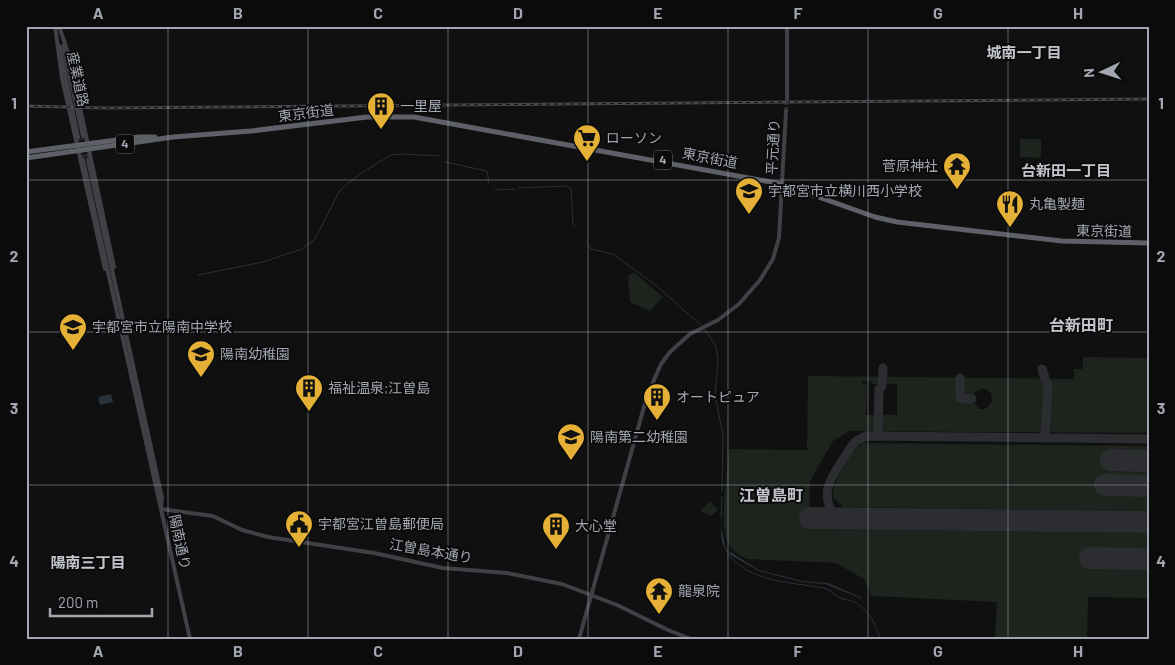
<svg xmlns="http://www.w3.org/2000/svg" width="1175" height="665" font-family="Barlow,'Noto Sans JP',sans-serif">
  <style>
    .green { fill: #1d231d; fill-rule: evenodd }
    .water { fill: #2a3239 }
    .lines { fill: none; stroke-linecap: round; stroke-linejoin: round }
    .stream { stroke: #2a3239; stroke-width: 1 }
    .taxiway { stroke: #2c2d30; stroke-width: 9 }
    .runway { stroke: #2c2d30; stroke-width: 22 }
    .secondary-tunnel { stroke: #2d2e31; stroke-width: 4; stroke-dasharray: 4 2; stroke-linecap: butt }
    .secondary { stroke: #3f4146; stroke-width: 4 }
    .highway { stroke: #5d6066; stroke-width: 5 }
    .rail-casing { stroke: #484a4f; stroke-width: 3 }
    .rail { stroke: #0b0b0c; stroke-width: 1; stroke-dasharray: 4; stroke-linecap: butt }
    .grid { fill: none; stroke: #a2a6b1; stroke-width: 1; stroke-opacity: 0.55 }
    .labels { text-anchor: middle; stroke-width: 4; stroke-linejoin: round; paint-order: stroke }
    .shield { fill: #0b0b0c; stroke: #757880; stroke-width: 1 }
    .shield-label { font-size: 12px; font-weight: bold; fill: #a2a6b1 }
    .street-label { font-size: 14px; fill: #a2a6b1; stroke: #0b0b0c }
    .poi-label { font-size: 14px; fill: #a2a6b1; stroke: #0b0b0c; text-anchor: start }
    .neighbourhood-label { font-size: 15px; font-weight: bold; fill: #c3c5cd; stroke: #0b0b0c }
    .quarter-label { font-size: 16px; font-weight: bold; fill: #c3c5cd; stroke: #0b0b0c }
    .neatline { fill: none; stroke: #a2a6b1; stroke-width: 2 }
    .grid-label { font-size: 16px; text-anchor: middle; font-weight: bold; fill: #a2a6b1 }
  </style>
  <rect width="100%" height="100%" fill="#101011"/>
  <g class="green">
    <path d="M 1020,139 L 1041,139 L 1041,158 L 1020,157 Z"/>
    <path d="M 634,272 L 663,297 L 650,311 L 630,302 L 628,276 Z"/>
    <path d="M 1083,357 L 1149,358 L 1149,433 L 849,431 L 833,441 L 810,481 L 809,529 L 1149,533 L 1149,598 L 1088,597 L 1087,639 L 995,639 L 997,602 L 871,596 L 864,579 L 836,563 L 747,559 C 737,555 729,548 726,538 C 720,519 727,470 729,449 L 807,450 L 808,376 L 1074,379 L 1074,369 L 1083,369 ZM 862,381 L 872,381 L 872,384 L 897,384 L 897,415 L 866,415 L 867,384 L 862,384 ZM 985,389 L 991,393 L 992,402 L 985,409 L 979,409 L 973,401 C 972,393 977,388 985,389 Z"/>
    <path d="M 863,443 L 1149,446 L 1149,511 L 844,507 L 834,499 C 829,485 851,451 863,443 Z"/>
    <path d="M 710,501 L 718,510 L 711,516 L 700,511 Z"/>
  </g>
  <g class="water">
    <path d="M 111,394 L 113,402 L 100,405 L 98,397 Z"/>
    <path d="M 723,467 L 721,526 L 726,549 L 759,570 L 802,581 L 828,583 L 860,597 L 885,639 L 861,599 L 858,597 L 825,584 L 802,582 L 759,571 L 731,555 L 722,541 L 721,533 Z"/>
  </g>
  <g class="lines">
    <g class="stream">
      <path d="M 445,162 L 487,171 L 489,183"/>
      <path d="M 519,188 L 567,186 L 571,189 L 573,224 L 575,226"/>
      <path d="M 495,190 L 515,189"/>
      <path d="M 588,245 L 591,249 L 613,254 L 654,284 L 701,325"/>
      <path d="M 198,275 L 263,262 L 302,249 L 315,239 L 340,190 L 360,174 L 391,155 L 405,154 L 439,156"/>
      <path d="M 705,330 L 716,346 L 718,360 L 715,396 L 723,434 L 722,491"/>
      <path d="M 721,517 L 722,497"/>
      <path d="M 722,541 C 735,582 790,582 824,588 C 831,590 834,595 840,598 C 844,600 847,599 851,601 C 865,605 878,626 880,639"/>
    </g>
    <g class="taxiway">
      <path d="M 1042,369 L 1048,387 L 1045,438"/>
      <path d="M 960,378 L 960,398 L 972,399"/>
      <path d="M 878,436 L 879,389 L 882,386 L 883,368"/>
      <path d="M 836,518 C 815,490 836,472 851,447 L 856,441 L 866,436 L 1149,439"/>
    </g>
    <g class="runway">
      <path d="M 1111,460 L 1149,461"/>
      <path d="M 1105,485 L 1149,486"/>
      <path d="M 810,518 L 1149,522"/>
      <path d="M 1090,558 L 1149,559"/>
    </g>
    <g class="secondary-tunnel">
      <path d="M 786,111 L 787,99"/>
      <path d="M 83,136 L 88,160"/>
      <path d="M 78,137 L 83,160"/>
    </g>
    <g class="secondary">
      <path d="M 55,26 L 62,78 L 105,269"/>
      <path d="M 59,26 L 69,56 L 114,267"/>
      <path d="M 59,46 L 78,137"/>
      <path d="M 63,46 L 83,136"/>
      <path d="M 787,99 L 787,26"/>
      <path d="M 83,160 L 190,639"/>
      <path d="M 88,160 L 162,498 L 161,507"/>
      <path d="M 161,509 L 213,516 L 242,530 L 268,537 L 374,553 L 443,568 L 507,573 L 562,584 L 617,605 L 668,630 L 691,639"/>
      <path d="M 579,639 L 647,396 L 661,364 L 670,352 L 690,334 L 718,320 L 739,304 L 760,280 L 773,259 L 779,238 L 786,111"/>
    </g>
    <g class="highway">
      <path d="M 26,152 L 139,137 L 155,137"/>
      <path d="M 26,158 L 173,137 L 251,131 L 367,117 L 414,117 L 782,184 L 875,217 L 897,222 L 1062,241 L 1149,243"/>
    </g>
    <g class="rail-casing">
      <path id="rail" d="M 26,106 L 105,108 L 1149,99"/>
    </g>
    <use href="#rail" class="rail"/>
  </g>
  <path class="grid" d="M 168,26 L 168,639M 308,26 L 308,639M 448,26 L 448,639M 588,26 L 588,639M 728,26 L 728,639M 868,26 L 868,639M 1008,26 L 1008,639M 26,180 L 1149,180M 26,332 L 1149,332M 26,485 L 1149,485"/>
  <defs>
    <g id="building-pin" transform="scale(1.4375)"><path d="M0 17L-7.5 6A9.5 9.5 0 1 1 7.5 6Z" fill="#e4b035" stroke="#0b0b0c"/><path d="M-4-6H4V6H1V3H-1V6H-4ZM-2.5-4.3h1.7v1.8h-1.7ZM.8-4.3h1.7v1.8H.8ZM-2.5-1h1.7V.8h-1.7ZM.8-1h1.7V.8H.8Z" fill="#111"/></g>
    <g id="supermarket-pin" transform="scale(1.4375)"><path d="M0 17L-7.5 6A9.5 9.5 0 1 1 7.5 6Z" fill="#e4b035" stroke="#0b0b0c"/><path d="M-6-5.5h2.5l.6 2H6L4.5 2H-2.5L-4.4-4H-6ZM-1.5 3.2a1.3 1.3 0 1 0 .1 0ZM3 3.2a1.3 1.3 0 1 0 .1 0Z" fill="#111"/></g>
    <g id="temple-pin" transform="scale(1.4375)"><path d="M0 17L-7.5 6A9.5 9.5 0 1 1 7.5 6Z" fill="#e4b035" stroke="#0b0b0c"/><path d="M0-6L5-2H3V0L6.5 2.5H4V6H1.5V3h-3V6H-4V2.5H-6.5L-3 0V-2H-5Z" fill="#111"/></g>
    <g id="school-pin" transform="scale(1.4375)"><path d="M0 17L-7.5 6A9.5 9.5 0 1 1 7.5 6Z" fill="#e4b035" stroke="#0b0b0c"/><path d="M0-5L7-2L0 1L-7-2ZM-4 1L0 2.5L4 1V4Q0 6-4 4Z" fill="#111"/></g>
    <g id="restaurant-pin" transform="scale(1.4375)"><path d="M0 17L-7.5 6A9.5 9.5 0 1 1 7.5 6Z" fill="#e4b035" stroke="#0b0b0c"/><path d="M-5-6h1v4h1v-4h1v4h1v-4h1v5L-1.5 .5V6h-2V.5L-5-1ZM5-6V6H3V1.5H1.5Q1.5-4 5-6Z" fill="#111"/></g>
    <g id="civic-pin" transform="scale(1.4375)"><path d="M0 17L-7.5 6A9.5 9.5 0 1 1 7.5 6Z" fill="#e4b035" stroke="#0b0b0c"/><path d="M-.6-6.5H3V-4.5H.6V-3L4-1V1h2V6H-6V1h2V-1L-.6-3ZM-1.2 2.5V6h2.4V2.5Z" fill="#111"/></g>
  </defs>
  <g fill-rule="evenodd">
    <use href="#building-pin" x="381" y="106"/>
    <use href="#supermarket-pin" x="587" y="138"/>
    <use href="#temple-pin" x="957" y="166"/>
    <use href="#school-pin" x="749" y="191"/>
    <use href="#restaurant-pin" x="1010" y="204"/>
    <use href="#school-pin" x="73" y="327"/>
    <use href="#school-pin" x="201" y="354"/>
    <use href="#building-pin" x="309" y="388"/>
    <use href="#building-pin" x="657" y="397"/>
    <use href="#school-pin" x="571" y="437"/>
    <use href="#civic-pin" x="299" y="524"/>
    <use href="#building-pin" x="556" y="526"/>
    <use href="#temple-pin" x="659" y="591"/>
  </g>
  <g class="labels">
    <g class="shield">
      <rect x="116" y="134.5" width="18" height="19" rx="4"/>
      <rect x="654" y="150.5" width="18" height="19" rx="4"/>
    </g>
    <g class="shield-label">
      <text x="125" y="148">4</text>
      <text x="663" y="164">4</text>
    </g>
    <g class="street-label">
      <text transform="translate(78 79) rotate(78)" y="5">産業道路</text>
      <text transform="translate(306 113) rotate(-7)" y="5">東京街道</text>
      <text transform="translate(773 147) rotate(-87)" y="5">平元通り</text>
      <text transform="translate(710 158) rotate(11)" y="5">東京街道</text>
      <text transform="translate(1104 231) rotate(1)" y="5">東京街道</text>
      <text transform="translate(180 542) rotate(78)" y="5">陽南通り</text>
      <text transform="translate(431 551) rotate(10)" y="5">江曽島本通り</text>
    </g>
    <g class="poi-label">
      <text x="400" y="111">一里屋</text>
      <text x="606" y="143">ローソン</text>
      <text x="938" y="171" text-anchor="end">菅原神社</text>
      <text x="768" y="196">宇都宮市立横川西小学校</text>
      <text x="1029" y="209">丸亀製麺</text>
      <text x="92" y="332">宇都宮市立陽南中学校</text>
      <text x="220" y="359">陽南幼稚園</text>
      <text x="328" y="393">福祉温泉;江曽島</text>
      <text x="676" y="402">オートピュア</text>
      <text x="590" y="442">陽南第二幼稚園</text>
      <text x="318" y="529">宇都宮江曽島郵便局</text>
      <text x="575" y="531">大心堂</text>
      <text x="678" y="596">龍泉院</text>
    </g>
    <g class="neighbourhood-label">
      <text x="1024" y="58">城南一丁目</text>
      <text x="1066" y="176">台新田一丁目</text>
      <text x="88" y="568">陽南三丁目</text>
    </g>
    <g class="quarter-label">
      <text x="1081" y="331">台新田町</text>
      <text x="771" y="501">江曽島町</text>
    </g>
  </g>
  <rect width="1175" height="665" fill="none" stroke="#0b0b0c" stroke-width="55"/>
  <g transform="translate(1102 72) rotate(266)" stroke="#0b0b0c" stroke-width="4" paint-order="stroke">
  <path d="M0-4L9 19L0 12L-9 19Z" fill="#a2a6b1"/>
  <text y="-8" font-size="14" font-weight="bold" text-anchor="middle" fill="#a2a6b1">N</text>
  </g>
  <path d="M50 608v8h102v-8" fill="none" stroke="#a2a6b1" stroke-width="2.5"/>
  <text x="58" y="608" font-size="15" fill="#a2a6b1" stroke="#0b0b0c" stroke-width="4" paint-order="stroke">200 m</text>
  <rect x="28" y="28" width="1120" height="610" class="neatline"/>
  <g class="grid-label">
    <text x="98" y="19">A</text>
    <text x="238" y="19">B</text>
    <text x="378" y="19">C</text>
    <text x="518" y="19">D</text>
    <text x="658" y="19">E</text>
    <text x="798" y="19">F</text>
    <text x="938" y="19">G</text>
    <text x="1078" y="19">H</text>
    <text x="14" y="109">1</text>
    <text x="1161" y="109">1</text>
    <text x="14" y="262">2</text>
    <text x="1161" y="262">2</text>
    <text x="14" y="414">3</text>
    <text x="1161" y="414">3</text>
    <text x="14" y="567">4</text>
    <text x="1161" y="567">4</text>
    <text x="98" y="657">A</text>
    <text x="238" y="657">B</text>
    <text x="378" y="657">C</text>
    <text x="518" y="657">D</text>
    <text x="658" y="657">E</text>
    <text x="798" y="657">F</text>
    <text x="938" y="657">G</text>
    <text x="1078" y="657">H</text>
  </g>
</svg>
